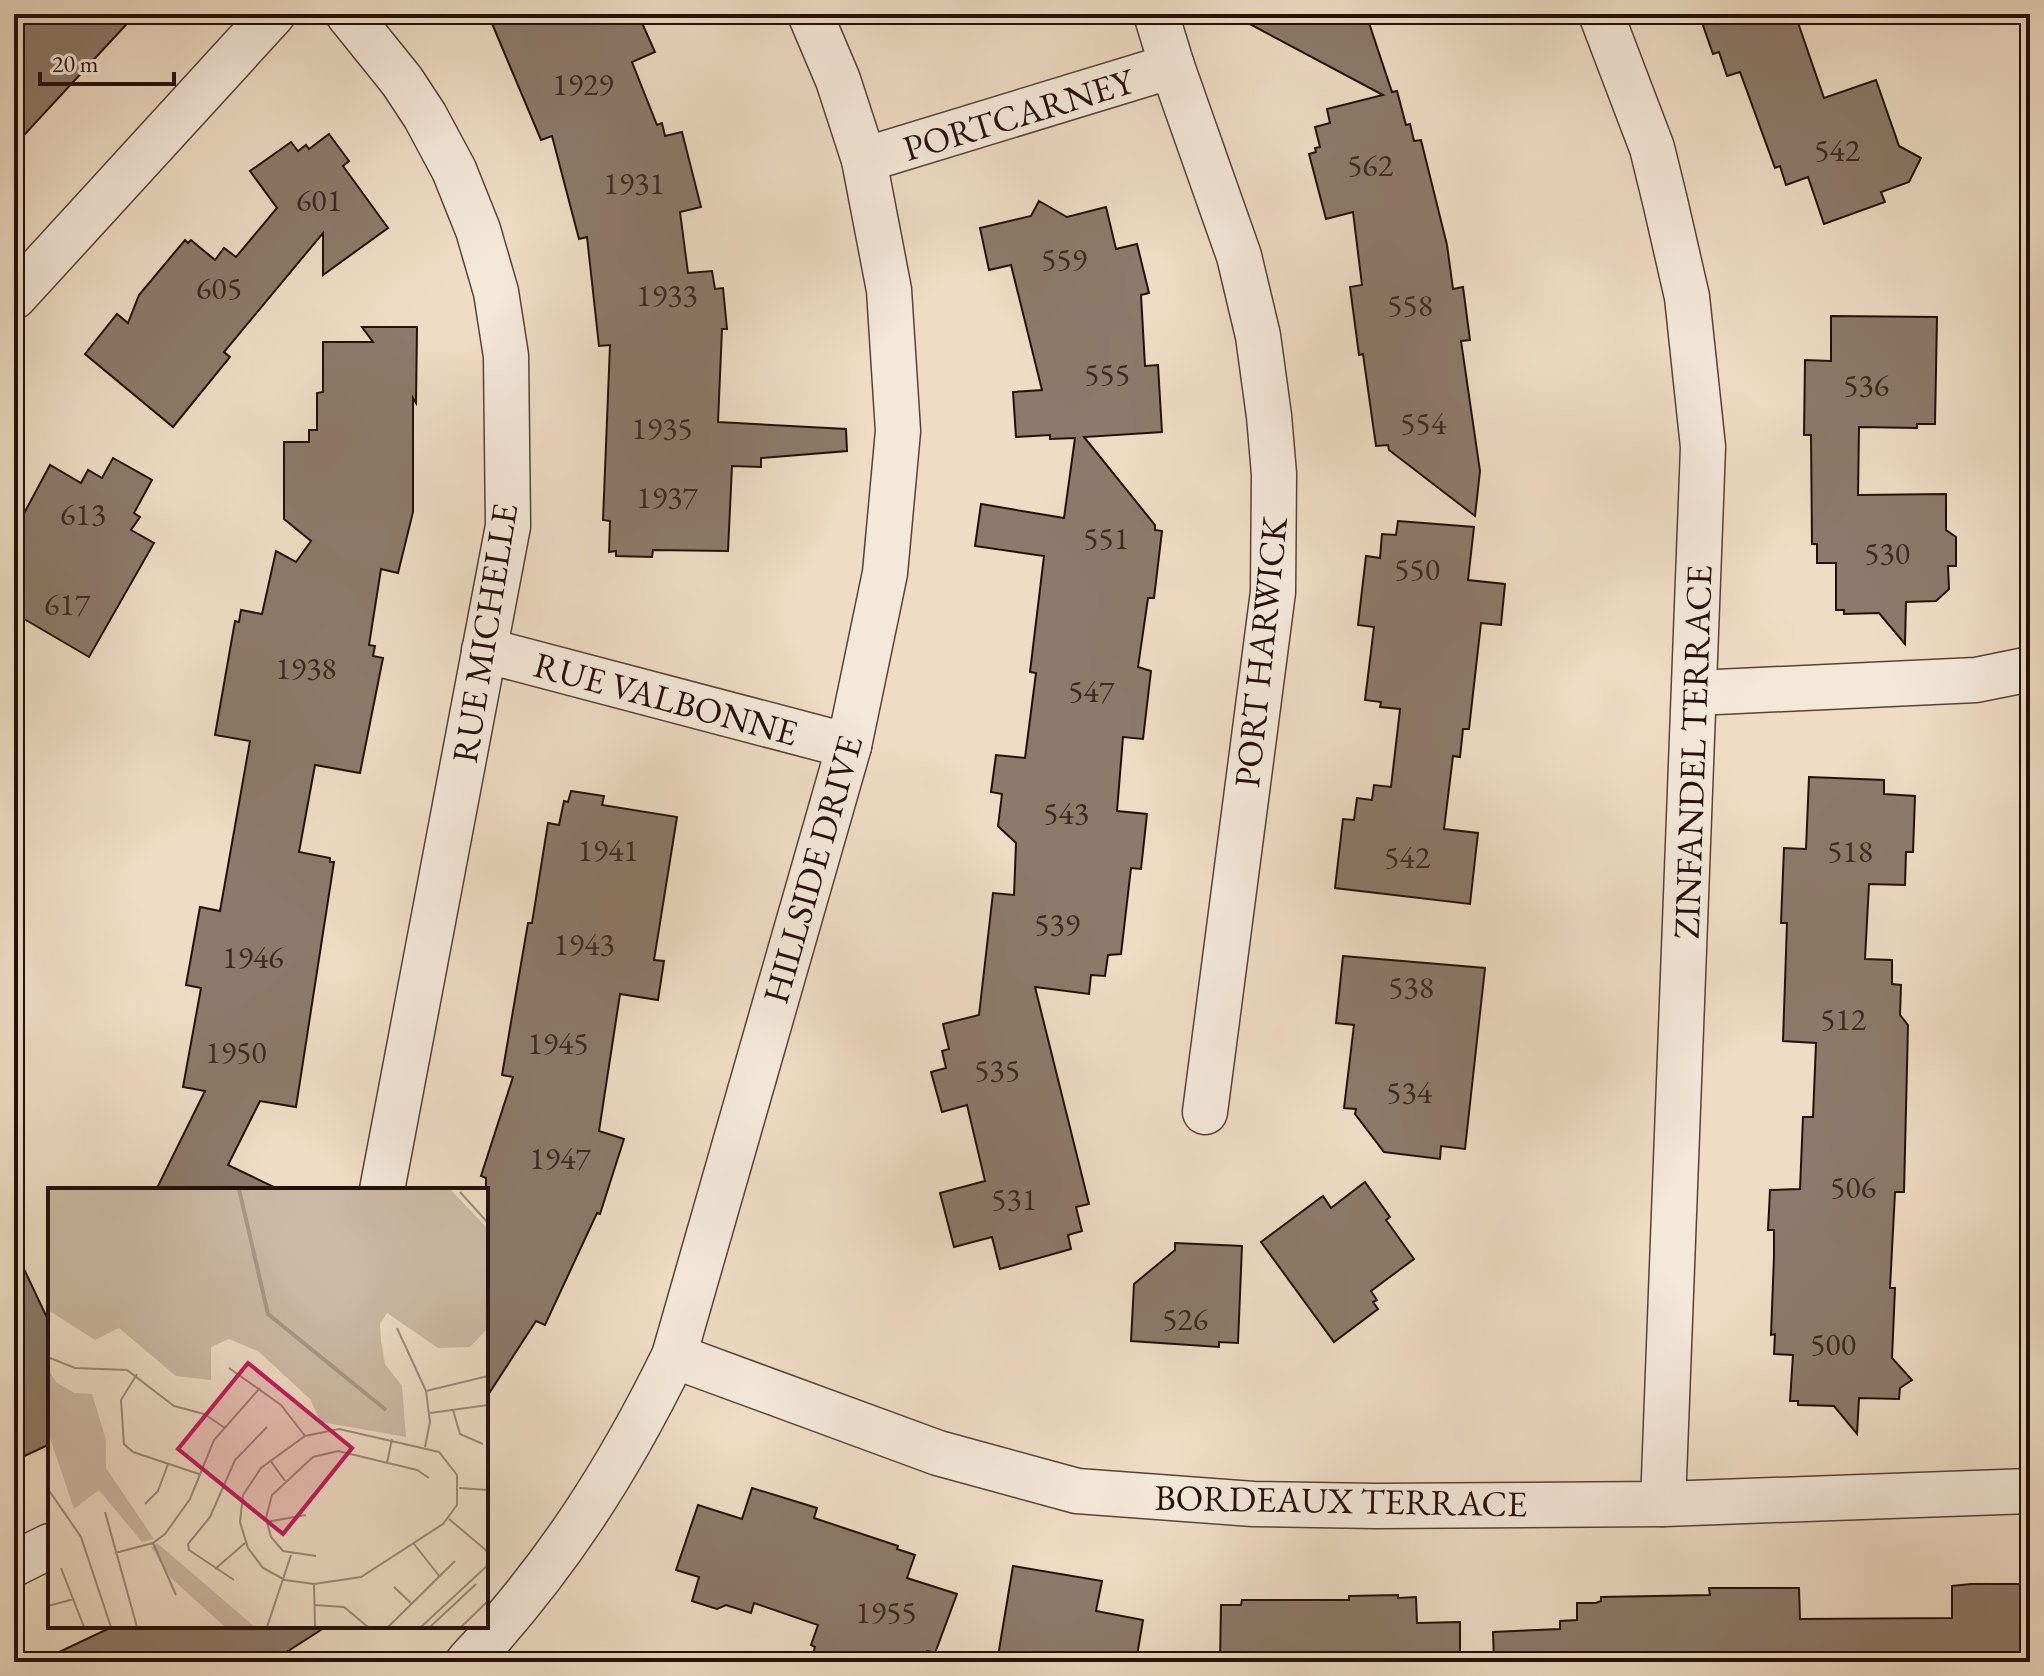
<svg xmlns="http://www.w3.org/2000/svg" width="2044" height="1676" font-family="'EB Garamond',serif">
  <style>
    .building { fill: #8d7a6a; stroke: #241009; stroke-width: 2 }
    .lines { fill: none; stroke-linecap: round; stroke-linejoin: round }
    .minor-casing { stroke: #564338; stroke-width: 47 }
    .tertiary-casing { stroke: #564338; stroke-width: 47 }
    .minor { stroke: #f4e8d9; stroke-width: 44 }
    .tertiary { stroke: #f4e8d9; stroke-width: 44 }
    .labels { text-anchor: middle; stroke-width: 6; stroke-linejoin: round; paint-order: stroke }
    .number-label { font-size: 32px; fill: #3e2a21 }
    .street-label { font-size: 36px; fill: #241009; stroke: #f4e8d9 }
    .inset-river { fill: none; stroke: #a99784; stroke-width: 4 }
    .inset-road { fill: none; stroke: #9d8a79; stroke-width: 2 }
    .view { fill: #c2185b; fill-opacity: 0.15; stroke: #c2185b; stroke-width: 4 }
    .inset-edge { fill: none; stroke: #241009; stroke-width: 4 }
  </style>
  <rect width="100%" height="100%" fill="#eedcc4"/>
  <filter id="stains"><feTurbulence type="fractalNoise" baseFrequency=".0025" numOctaves="4"/><feColorMatrix values="0 0 0 0 .2 0 0 0 0 .09 0 0 0 0 .02 0 0 0 .5 -.17"/></filter>
  <radialGradient id="worn" r=".72"><stop offset=".6" stop-color="#630" stop-opacity="0"/><stop offset="1" stop-color="#630" stop-opacity=".3"/></radialGradient>
  <g class="building">
    <path d="M 14,14 L 136,14 L 14,146 Z"/>
    <path d="M 488,14 L 638,14 L 655,52 L 632,62 L 657,125 L 662,123 L 665,136 L 682,132 L 701,207 L 680,212 L 688,273 L 712,271 L 715,289 L 723,288 L 727,329 L 722,329 L 718,422 L 846,429 L 847,451 L 761,458 L 761,467 L 732,466 L 728,551 L 653,550 L 652,557 L 616,556 L 616,551 L 609,552 L 610,521 L 603,520 L 610,345 L 599,346 L 587,237 L 579,239 L 552,136 L 541,140 Z"/>
    <path d="M 1231,14 L 1366,14 L 1392,92 L 1397,91 L 1406,125 L 1410,124 L 1414,141 L 1421,140 L 1447,245 L 1453,289 L 1463,287 L 1470,340 L 1461,341 L 1480,471 L 1475,516 L 1389,450 L 1388,445 L 1376,446 L 1363,354 L 1359,355 L 1350,287 L 1362,285 L 1353,212 L 1326,219 L 1309,154 L 1316,152 L 1315,148 L 1320,147 L 1315,127 L 1330,123 L 1327,109 L 1383,95 Z"/>
    <path d="M 1699,14 L 1795,14 L 1824,98 L 1876,80 L 1899,146 L 1921,158 L 1909,182 L 1881,192 L 1885,202 L 1824,224 L 1808,177 L 1786,185 L 1780,166 L 1775,168 L 1740,72 L 1727,76 L 1719,52 L 1713,54 Z"/>
    <path d="M 329,134 L 349,161 L 343,166 L 388,228 L 323,275 L 323,233 L 224,352 L 230,357 L 173,427 L 85,354 L 117,314 L 128,323 L 139,295 L 185,240 L 188,243 L 191,240 L 215,260 L 224,248 L 236,257 L 277,208 L 250,171 L 291,142 L 298,151 L 306,145 L 309,149 Z"/>
    <path d="M 1039,201 L 1067,217 L 1106,207 L 1116,249 L 1137,244 L 1149,293 L 1141,295 L 1145,366 L 1158,365 L 1162,432 L 1084,437 L 1155,525 L 1155,530 L 1162,531 L 1154,598 L 1148,598 L 1138,667 L 1151,671 L 1143,739 L 1123,737 L 1117,811 L 1147,814 L 1141,869 L 1131,868 L 1121,954 L 1108,955 L 1105,976 L 1091,975 L 1089,994 L 1035,987 L 1089,1204 L 1076,1207 L 1082,1231 L 1068,1235 L 1071,1249 L 1000,1269 L 992,1237 L 954,1247 L 940,1193 L 985,1181 L 967,1105 L 942,1112 L 931,1072 L 946,1068 L 942,1051 L 949,1049 L 943,1024 L 979,1015 L 993,893 L 1014,895 L 1016,843 L 998,826 L 1002,794 L 991,792 L 996,755 L 1025,758 L 1036,673 L 1030,672 L 1044,556 L 975,546 L 981,504 L 1064,518 L 1075,438 L 1050,439 L 1050,435 L 1016,437 L 1013,392 L 1042,390 L 1011,265 L 989,270 L 980,228 L 1031,216 Z"/>
    <path d="M 1831,316 L 1937,317 L 1935,424 L 1917,424 L 1917,428 L 1859,427 L 1858,495 L 1946,494 L 1946,530 L 1956,537 L 1956,566 L 1948,566 L 1949,589 L 1936,601 L 1906,602 L 1905,644 L 1879,613 L 1844,614 L 1844,610 L 1836,610 L 1836,563 L 1817,563 L 1817,544 L 1812,544 L 1811,435 L 1804,435 L 1805,360 L 1831,361 Z"/>
    <path d="M 362,327 L 417,327 L 416,403 L 413,398 L 413,512 L 398,573 L 381,569 L 369,645 L 375,646 L 373,656 L 383,658 L 360,773 L 315,765 L 299,852 L 330,858 L 330,862 L 334,862 L 296,1107 L 260,1101 L 228,1165 L 280,1190 L 156,1190 L 205,1091 L 183,1087 L 201,988 L 186,985 L 200,907 L 220,911 L 250,741 L 215,735 L 235,621 L 239,622 L 241,610 L 262,614 L 276,551 L 296,562 L 311,541 L 284,519 L 284,442 L 309,442 L 309,430 L 317,430 L 317,393 L 323,392 L 323,342 L 373,342 Z"/>
    <path d="M 113,458 L 152,480 L 134,513 L 140,517 L 131,530 L 154,543 L 89,657 L 14,613 L 14,532 L 50,465 L 81,483 L 88,470 L 102,478 Z"/>
    <path d="M 1398,521 L 1474,527 L 1468,580 L 1505,584 L 1501,625 L 1481,623 L 1469,729 L 1463,729 L 1460,757 L 1453,756 L 1444,829 L 1478,833 L 1470,904 L 1335,888 L 1343,819 L 1354,820 L 1357,798 L 1372,800 L 1374,785 L 1391,787 L 1400,709 L 1380,707 L 1381,702 L 1365,700 L 1374,627 L 1358,625 L 1366,556 L 1380,558 L 1382,534 L 1396,535 Z"/>
    <path d="M 1809,777 L 1884,780 L 1884,794 L 1915,796 L 1913,852 L 1906,852 L 1905,885 L 1869,884 L 1865,959 L 1892,960 L 1892,984 L 1901,985 L 1900,1015 L 1908,1025 L 1904,1192 L 1895,1192 L 1890,1288 L 1895,1288 L 1892,1358 L 1912,1380 L 1900,1388 L 1899,1399 L 1859,1398 L 1857,1434 L 1834,1406 L 1798,1405 L 1798,1401 L 1790,1401 L 1793,1355 L 1774,1354 L 1775,1334 L 1771,1335 L 1774,1256 L 1774,1230 L 1768,1230 L 1770,1190 L 1800,1189 L 1803,1117 L 1813,1117 L 1816,1043 L 1783,1041 L 1787,923 L 1781,923 L 1784,848 L 1806,849 Z"/>
    <path d="M 571,791 L 604,796 L 602,805 L 677,817 L 654,960 L 664,961 L 658,1000 L 620,994 L 599,1131 L 624,1139 L 600,1214 L 597,1213 L 545,1325 L 536,1321 L 486,1398 L 486,1178 L 481,1176 L 513,1077 L 502,1075 L 528,923 L 532,923 L 548,823 L 559,825 L 564,801 L 568,802 Z"/>
    <path d="M 1343,956 L 1485,968 L 1465,1149 L 1441,1146 L 1440,1159 L 1384,1152 L 1355,1114 L 1356,1109 L 1344,1108 L 1354,1025 L 1336,1023 Z"/>
    <path d="M 1365,1182 L 1390,1217 L 1386,1220 L 1414,1259 L 1371,1291 L 1377,1300 L 1373,1302 L 1378,1309 L 1334,1342 L 1261,1242 L 1323,1196 L 1331,1208 Z"/>
    <path d="M 1175,1243 L 1242,1246 L 1238,1343 L 1219,1342 L 1219,1347 L 1131,1341 L 1134,1284 L 1175,1250 Z"/>
    <path d="M 14,1248 L 50,1324 L 50,1444 L 14,1461 Z"/>
    <path d="M 752,1488 L 817,1508 L 814,1518 L 898,1546 L 897,1549 L 915,1555 L 907,1578 L 957,1594 L 935,1653 L 927,1651 L 923,1662 L 810,1662 L 815,1647 L 811,1645 L 818,1625 L 754,1603 L 751,1613 L 726,1605 L 717,1609 L 692,1601 L 699,1577 L 676,1570 L 698,1505 L 742,1519 Z"/>
    <path d="M 1013,1566 L 1102,1581 L 1096,1611 L 1143,1620 L 1136,1662 L 997,1662 Z"/>
    <path d="M 1971,1584 L 2022,1584 L 2022,1662 L 1494,1662 L 1493,1632 L 1560,1629 L 1560,1621 L 1577,1620 L 1577,1603 L 1596,1603 L 1601,1601 L 1601,1597 L 1710,1595 L 1709,1588 L 1799,1588 L 1800,1619 L 1952,1618 L 1952,1586 Z"/>
    <path d="M 1398,1595 L 1398,1598 L 1416,1597 L 1417,1623 L 1460,1622 L 1460,1662 L 1220,1662 L 1221,1605 L 1241,1605 L 1242,1600 L 1349,1600 L 1349,1596 Z"/>
    <path d="M 114,1626 L 327,1626 L 271,1662 L 38,1662 Z"/>
  </g>
  <g class="lines">
    <g class="minor-casing">
      <g id="minor">
        <path d="M 348,14 L 402,81 L 425,116 L 454,170 L 478,230 L 496,292 L 506,356 L 508,526 L 382,1190"/>
        <path d="M 1156,14 L 1172,66 L 1239,256 L 1258,336 L 1269,416 L 1274,474 L 1273,592 L 1205,1112"/>
        <path d="M 1601,14 L 1652,148 L 1665,201 L 1687,297 L 1703,447 L 1663,1504"/>
        <path d="M 864,160 L 1172,66"/>
        <path d="M 14,297 L 273,14"/>
        <path d="M 484,650 L 849,746"/>
        <path d="M 1695,693 L 1976,680 L 2030,669"/>
        <path d="M 674,1356 L 938,1453 L 1077,1491 L 1253,1504 L 1376,1506 L 1663,1504 L 2030,1491"/>
        <path d="M 14,1564 L 50,1546"/>
      </g>
    </g>
    <g class="tertiary-casing">
      <path id="tertiary" d="M 468,1662 C 556,1567 617,1473 674,1356 L 849,746 L 885,573 L 898,431 L 889,290 L 864,160 L 838,80 L 810,14"/>
    </g>
    <use href="#minor" class="minor"/>
    <use href="#tertiary" class="tertiary"/>
  </g>
  <g class="labels">
    <g class="number-label">
      <text x="583" y="95">1929</text>
      <text x="1837" y="161">542</text>
      <text x="1370" y="176">562</text>
      <text x="634" y="194">1931</text>
      <text x="319" y="211">601</text>
      <text x="1064" y="270">559</text>
      <text x="219" y="299">605</text>
      <text x="667" y="306">1933</text>
      <text x="1410" y="316">558</text>
      <text x="1107" y="385">555</text>
      <text x="1866" y="396">536</text>
      <text x="1423" y="434">554</text>
      <text x="662" y="439">1935</text>
      <text x="667" y="508">1937</text>
      <text x="83" y="525">613</text>
      <text x="1106" y="549">551</text>
      <text x="1887" y="564">530</text>
      <text x="1417" y="580">550</text>
      <text x="67" y="615">617</text>
      <text x="306" y="679">1938</text>
      <text x="1091" y="702">547</text>
      <text x="1066" y="824">543</text>
      <text x="608" y="861">1941</text>
      <text x="1850" y="862">518</text>
      <text x="1407" y="868">542</text>
      <text x="1057" y="935">539</text>
      <text x="584" y="955">1943</text>
      <text x="253" y="968">1946</text>
      <text x="1411" y="998">538</text>
      <text x="1843" y="1030">512</text>
      <text x="558" y="1054">1945</text>
      <text x="236" y="1063">1950</text>
      <text x="997" y="1081">535</text>
      <text x="1409" y="1103">534</text>
      <text x="560" y="1169">1947</text>
      <text x="1853" y="1198">506</text>
      <text x="1014" y="1210">531</text>
      <text x="1185" y="1330">526</text>
      <text x="1833" y="1355">500</text>
      <text x="886" y="1623">1955</text>
    </g>
    <g class="street-label">
      <text transform="translate(1018 114) rotate(-17)" y="13">PORTCARNEY</text>
      <text transform="translate(484 633) rotate(-81)" y="13">RUE MICHELLE</text>
      <text transform="translate(1260 652) rotate(-84)" y="13">PORT HARWICK</text>
      <text transform="translate(666 698) rotate(15)" y="13">RUE VALBONNE</text>
      <text transform="translate(1692 752) rotate(-88)" y="13">ZINFANDEL TERRACE</text>
      <text transform="translate(812 869) rotate(-74)" y="13">HILLSIDE DRIVE</text>
      <text transform="translate(1341 1500) rotate(1)" y="13">BORDEAUX TERRACE</text>
    </g>
  </g>
  <g transform="translate(48 1188)">
    <rect width="440" height="440" fill="#eedcc4"/>
    <path d="M 0,1 L 402,1 L 440,41 L 440,140 L 422,159 L 390,160 L 339,125 L 332,136 L 333,153 L 337,176 L 354,198 L 358,249 L 273,234 L 262,211 L 210,163 L 181,151 L 163,159 L 163,192 L 128,188 L 71,140 L 47,152 L 0,122 ZM 0,181 L 8,194 L 26,205 L 44,206 L 58,252 L 58,280 L 106,351 L 94,354 L 51,302 L 26,321 L 0,244 ZM 109,355 L 207,439 L 177,439 L 123,390 L 103,359 Z" fill="#ccb9a4"/>
    <path class="inset-river" d="M 191,1 L 220,126 L 338,222"/>
    <path class="inset-road" d="M 412,4 L 440,35M 349,140 L 378,203 L 382,234 L 377,259M 2,170 L 27,180 L 79,182 L 126,218 L 156,226 L 177,240M 181,180 L 233,217 L 257,248M 89,186 L 73,212 L 76,256 L 85,264 L 151,286M 378,203 L 440,188M 405,222 L 412,246 L 435,256M 382,225 L 440,217M 291,241 L 391,264 L 409,287 L 409,317 L 395,336 L 313,389 L 266,396 L 237,392 L 215,380 L 200,360 L 192,334 L 195,307 L 213,280 L 257,248 ZM 222,272 L 237,293M 339,275 L 344,251M 411,300 L 440,302M 0,301 L 33,349 L 63,439M 97,316 L 110,303 L 120,276M 57,324 L 89,439M 401,331 L 440,364M 218,334 L 258,327M 105,355 L 128,407M 366,356 L 392,389M 67,365 L 105,355 L 117,346 L 142,311 L 166,252 L 212,200M 268,368 L 235,363 L 223,349 L 218,330 L 224,307 L 265,269 L 290,263 L 369,282 L 381,290M 13,380 L 36,439M 167,381 L 197,355M 186,392 L 141,362 L 140,356 L 162,329 L 187,272 L 219,239M 266,396 L 267,439M 346,399 L 364,416M 266,417 L 296,419 L 320,439M 0,418 L 26,411M 219,439 L 243,367M 340,439 L 407,373M 373,439 L 440,377M 382,439 L 428,396M 413,439 L 440,413"/>
    <path class="view" d="M 200,175 L 304,260 L 235,346 L 130,261 Z"/>
    <rect width="440" height="440" class="inset-edge"/>
  </g>
  <rect width="2044" height="1676" fill="none" stroke="#eedcc4" stroke-width="48"/>
  <rect x="16" y="16" width="2012" height="1644" fill="none" stroke="#241009" stroke-width="4"/>
  <rect x="24" y="24" width="1996" height="1628" fill="none" stroke="#241009" stroke-width="2"/>
  <path d="M40 72v12h134v-12" fill="none" stroke="#241009" stroke-width="4"/>
  <text x="52" y="72" font-size="24" fill="#241009" stroke="#f4e8d9" stroke-width="6" paint-order="stroke">20 m</text>
  <rect width="100%" height="100%" filter="url(#stains)"/>
  <rect width="100%" height="100%" fill="url(#worn)"/>
</svg>
